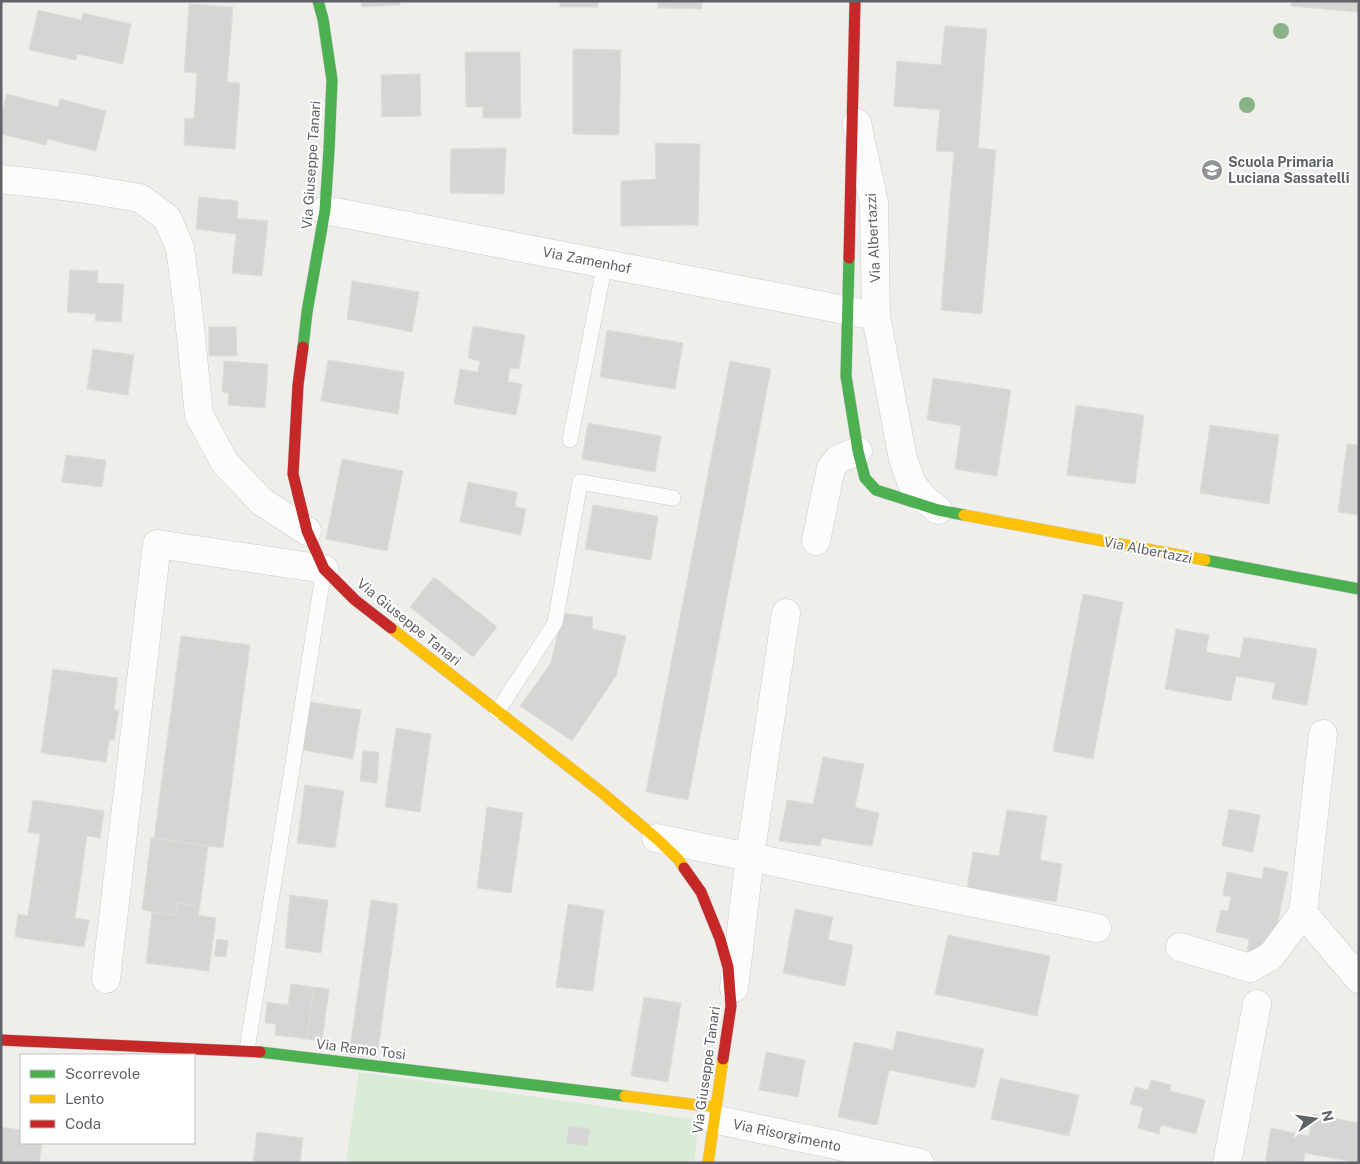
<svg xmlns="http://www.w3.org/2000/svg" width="1360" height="1164" font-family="'Public Sans',sans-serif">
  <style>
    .green { fill: #d8ebd6 }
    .building { fill: #d6d5d3; stroke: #deddd9 }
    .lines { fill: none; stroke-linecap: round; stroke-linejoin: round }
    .lane-casing { stroke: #cbcccc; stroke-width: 16 }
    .street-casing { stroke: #cbcccc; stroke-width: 29 }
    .fast-casing { stroke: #cacacb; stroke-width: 12 }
    .slow-casing { stroke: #cacacb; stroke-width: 12 }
    .jam-casing { stroke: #cacacb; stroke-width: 12 }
    .lane { stroke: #fdfcfc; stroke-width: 15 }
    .street { stroke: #fdfcfc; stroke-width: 28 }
    .fast { stroke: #4caf50; stroke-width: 11 }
    .slow { stroke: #ffc107; stroke-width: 11 }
    .jam { stroke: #c62828; stroke-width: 11 }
    .tree { fill: #88b388 }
    .labels { text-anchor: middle; stroke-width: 4; stroke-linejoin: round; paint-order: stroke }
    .poi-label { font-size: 14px; font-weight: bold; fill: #5f6368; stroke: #fff; text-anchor: start }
    .street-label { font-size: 14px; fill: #5f6368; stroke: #fff }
  </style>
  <rect width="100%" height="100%" fill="#efeeea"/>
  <path class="green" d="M 359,1072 L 699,1120 L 694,1163 L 346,1163 Z"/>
  <g class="building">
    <path d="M 361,1 L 399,1 L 400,5 L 362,7 Z"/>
    <rect x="560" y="1" width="38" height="6"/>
    <path d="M 658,1 L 702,1 L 702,9 L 658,8 Z"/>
    <path d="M 1292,1 L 1359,1 L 1359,12 L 1291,6 Z"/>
    <path d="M 189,4 L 233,7 L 227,82 L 240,83 L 235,149 L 184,145 L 185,118 L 194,119 L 197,73 L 184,72 Z"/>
    <path d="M 38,10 L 81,20 L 83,13 L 131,24 L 123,64 L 77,54 L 76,60 L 29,50 Z"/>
    <path d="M 945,26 L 987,29 L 978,148 L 996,150 L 982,314 L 941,310 L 954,152 L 936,151 L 940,110 L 894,106 L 897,61 L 941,65 Z"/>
    <path d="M 573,49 L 621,50 L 619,135 L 573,134 Z"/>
    <path d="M 465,52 L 520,52 L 521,118 L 483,118 L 483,107 L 466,107 Z"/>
    <path d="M 420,74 L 421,116 L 382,117 L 381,75 Z"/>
    <path d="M 7,94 L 58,107 L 60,99 L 106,111 L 96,151 L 48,139 L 46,145 L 1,134 L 1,115 Z"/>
    <path d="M 655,143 L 700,144 L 698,225 L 621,226 L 621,181 L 656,179 Z"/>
    <path d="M 506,148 L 504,194 L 450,193 L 451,149 Z"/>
    <path d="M 199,197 L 238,201 L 237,218 L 268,221 L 262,276 L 232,273 L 236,234 L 196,229 Z"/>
    <path d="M 70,270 L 98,271 L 97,283 L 124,284 L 121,322 L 95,321 L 96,314 L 67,312 Z"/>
    <path d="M 352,281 L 419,292 L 412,332 L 347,319 Z"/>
    <path d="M 473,326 L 525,335 L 519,369 L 510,368 L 508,382 L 522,384 L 516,415 L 454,404 L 460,369 L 478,372 L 480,361 L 468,358 Z"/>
    <path d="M 209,327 L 236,327 L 237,356 L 209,356 Z"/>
    <path d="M 607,330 L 683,343 L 675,389 L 600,377 Z"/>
    <path d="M 93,349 L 134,355 L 128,395 L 87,389 Z"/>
    <path d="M 328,360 L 404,372 L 398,414 L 321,401 Z"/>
    <path d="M 224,361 L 268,364 L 265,408 L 228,405 L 229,393 L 222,392 Z"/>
    <path d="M 730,361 L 771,369 L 688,800 L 646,792 Z"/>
    <path d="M 933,378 L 1011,390 L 997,476 L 955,469 L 961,426 L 927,420 Z"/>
    <path d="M 1076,405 L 1144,415 L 1135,484 L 1067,475 Z"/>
    <path d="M 588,423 L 661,436 L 655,472 L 582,459 Z"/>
    <path d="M 1210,425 L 1279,435 L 1269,504 L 1200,493 Z"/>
    <path d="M 1347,444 L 1359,445 L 1359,515 L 1338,512 Z"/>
    <path d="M 66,455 L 106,460 L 102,487 L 62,482 Z"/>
    <path d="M 342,459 L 403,471 L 387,551 L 326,539 Z"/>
    <path d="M 468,482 L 517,492 L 515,507 L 526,509 L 521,535 L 460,522 Z"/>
    <path d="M 593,505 L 658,516 L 651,560 L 585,549 Z"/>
    <path d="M 434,577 L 497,627 L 473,657 L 410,607 Z"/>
    <path d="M 1083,594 L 1123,602 L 1093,759 L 1053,751 Z"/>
    <path d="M 562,613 L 593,617 L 592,629 L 626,636 L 616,676 L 572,741 L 520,706 L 551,663 Z"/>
    <path d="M 1176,629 L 1209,635 L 1206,652 L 1240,658 L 1244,637 L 1317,649 L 1307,705 L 1272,699 L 1275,683 L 1236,676 L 1231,701 L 1165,689 Z"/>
    <path d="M 181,636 L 250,645 L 223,848 L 154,838 Z"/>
    <path d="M 53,669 L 118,678 L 114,710 L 119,710 L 114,740 L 109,740 L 106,762 L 41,753 Z"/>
    <path d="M 310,702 L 361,710 L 353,759 L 303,750 Z"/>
    <path d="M 396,728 L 431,734 L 420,812 L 385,807 Z"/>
    <path d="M 363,751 L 379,752 L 377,783 L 360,781 Z"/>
    <path d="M 823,757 L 864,764 L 855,807 L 879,813 L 872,846 L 822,838 L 820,846 L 779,841 L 787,800 L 813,804 Z"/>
    <path d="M 305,785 L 344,791 L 335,848 L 297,843 Z"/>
    <path d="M 33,800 L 104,811 L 100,838 L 87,836 L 75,918 L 89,920 L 84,947 L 15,937 L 18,914 L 28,916 L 40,834 L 28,832 Z"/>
    <path d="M 487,807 L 523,813 L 511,893 L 477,888 Z"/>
    <path d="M 1229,809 L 1260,815 L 1253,852 L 1222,846 Z"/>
    <path d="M 1007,810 L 1047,816 L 1040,860 L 1062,864 L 1056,902 L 1004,894 L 1003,900 L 966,894 L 973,852 L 999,856 Z"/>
    <path d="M 151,838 L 208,846 L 200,906 L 177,903 L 176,915 L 142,910 Z"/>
    <path d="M 1264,867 L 1288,872 L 1271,956 L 1247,951 L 1249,939 L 1216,932 L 1221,910 L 1228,911 L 1231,897 L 1223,895 L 1227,872 L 1262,879 Z"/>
    <path d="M 290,895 L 328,900 L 321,953 L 285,948 Z"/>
    <path d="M 371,900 L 398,904 L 377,1058 L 349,1055 Z"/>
    <path d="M 177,903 L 200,906 L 198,915 L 216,918 L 209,971 L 146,963 L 152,912 L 176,915 Z"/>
    <path d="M 568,904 L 604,910 L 593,991 L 556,987 Z"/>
    <path d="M 795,909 L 833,917 L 828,940 L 853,945 L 845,986 L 783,973 Z"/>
    <path d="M 948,935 L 1050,956 L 1037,1016 L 935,994 Z"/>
    <path d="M 217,939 L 228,941 L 226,957 L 214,956 Z"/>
    <path d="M 291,984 L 314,987 L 307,1039 L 275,1035 L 276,1024 L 265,1023 L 267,1002 L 288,1005 Z"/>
    <path d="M 314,987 L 329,989 L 322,1041 L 307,1039 Z"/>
    <path d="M 644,997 L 681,1003 L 668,1082 L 631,1076 Z"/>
    <path d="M 897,1031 L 984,1049 L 975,1088 L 889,1070 L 877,1125 L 838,1117 L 854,1042 L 893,1050 Z"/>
    <path d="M 766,1052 L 805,1060 L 798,1097 L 759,1090 Z"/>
    <path d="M 1000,1078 L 1079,1095 L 1069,1136 L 991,1119 Z"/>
    <path d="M 1151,1080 L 1171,1085 L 1170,1091 L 1205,1100 L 1196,1134 L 1161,1125 L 1159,1134 L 1138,1128 L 1143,1107 L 1130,1104 L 1135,1087 L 1148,1090 Z"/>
    <path d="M 1313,1114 L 1359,1123 L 1359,1163 L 1305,1153 L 1303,1163 L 1265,1163 L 1271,1128 L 1309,1136 Z"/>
    <path d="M 569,1126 L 590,1129 L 587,1146 L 566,1143 Z"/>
    <path d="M 1,1127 L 21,1130 L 21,1143 L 42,1143 L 39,1163 L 1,1163 Z"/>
    <path d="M 257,1132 L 303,1138 L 300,1163 L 253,1163 Z"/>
  </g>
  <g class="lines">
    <g class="lane-casing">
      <g id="lane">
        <path d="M 570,440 L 605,263"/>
        <path d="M 497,712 L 555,623 L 580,482 L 673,498"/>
        <path d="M 247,1050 L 324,569"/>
      </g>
    </g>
    <g class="street-casing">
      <g id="street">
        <path d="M 857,123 L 874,203 L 876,316 L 903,459 L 912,484 L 923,498 L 938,510"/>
        <path d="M 1,179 L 80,188 L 140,198 L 167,218 L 180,248 L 188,308 L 199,415 L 225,463 L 262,502 L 307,531"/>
        <path d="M 325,210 L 876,316"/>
        <path d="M 816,541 L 831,468 L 838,459 L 858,451"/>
        <path d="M 1323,734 L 1303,913 L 1359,979"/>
        <path d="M 656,838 L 1097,928"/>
        <path d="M 1180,947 L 1250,968 L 1271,956 L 1303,913"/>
        <path d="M 106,979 L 157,544 L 324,569"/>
        <path d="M 734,988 L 750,857 L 786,613"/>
        <path d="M 713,1119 L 920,1163"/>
        <path d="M 1227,1163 L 1257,1004"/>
      </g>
    </g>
    <g class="fast-casing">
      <g id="fast">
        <path d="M 849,258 L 846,376 L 858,451 L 865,478 L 876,490 L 938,510 L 964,515"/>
        <path d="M 303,347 L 307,312 L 325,210 L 329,150 L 332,80 L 323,19 L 318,1"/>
        <path d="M 1205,560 L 1359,589"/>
        <path d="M 260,1052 L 625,1096"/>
      </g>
    </g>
    <g class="slow-casing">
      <g id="slow">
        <path d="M 964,515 L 1205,560"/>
        <path d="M 391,628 L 600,791 L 656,838 L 678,859 L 684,868"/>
        <path d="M 625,1096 L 715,1107"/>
        <path d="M 708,1163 L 723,1059"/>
      </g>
    </g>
    <g class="jam-casing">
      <g id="jam">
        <path d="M 849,258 L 855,1"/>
        <path d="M 303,347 L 298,385 L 293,474 L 307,531 L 324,569 L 355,600 L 391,628"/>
        <path d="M 684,868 L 701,892 L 720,939 L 728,967 L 731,1006 L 723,1059"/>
        <path d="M 1,1040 L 260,1052"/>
      </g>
    </g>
    <use href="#lane" class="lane"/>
    <use href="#street" class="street"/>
    <use href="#fast" class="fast"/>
    <use href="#slow" class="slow"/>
    <use href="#jam" class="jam"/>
  </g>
  <g class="tree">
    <circle cx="1281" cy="31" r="8"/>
    <circle cx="1247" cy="105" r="8"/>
  </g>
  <defs>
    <g id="school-disc" transform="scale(1.125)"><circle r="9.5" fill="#919496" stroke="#fff"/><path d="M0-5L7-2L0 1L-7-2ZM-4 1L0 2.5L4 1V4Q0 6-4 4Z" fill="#fff"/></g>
  </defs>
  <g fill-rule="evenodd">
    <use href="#school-disc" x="1212" y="170"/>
  </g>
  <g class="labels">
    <g class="poi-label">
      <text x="1228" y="167">Scuola Primaria<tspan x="1228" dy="16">Luciana Sassatelli</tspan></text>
    </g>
    <g class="street-label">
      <text transform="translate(311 165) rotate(-86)" y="5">Via Giuseppe Tanari</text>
      <text transform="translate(873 238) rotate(-93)" y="5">Via Albertazzi</text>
      <text transform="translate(587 260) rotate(11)" y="5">Via Zamenhof</text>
      <text transform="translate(1148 550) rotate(11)" y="5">Via Albertazzi</text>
      <text transform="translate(409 622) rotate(39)" y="5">Via Giuseppe Tanari</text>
      <text transform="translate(361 1049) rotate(7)" y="5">Via Remo Tosi</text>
      <text transform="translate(706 1070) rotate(-82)" y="5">Via Giuseppe Tanari</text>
      <text transform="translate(787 1135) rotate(12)" y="5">Via Risorgimento</text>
    </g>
  </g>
  <rect width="1360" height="1164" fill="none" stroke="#5f6368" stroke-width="5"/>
  <rect x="20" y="1054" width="175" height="90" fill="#ffffff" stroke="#bfc1c3"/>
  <rect x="30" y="1070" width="25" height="8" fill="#4caf50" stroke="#bfc1c3"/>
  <text x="65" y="1079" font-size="15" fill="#5f6368">Scorrevole</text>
  <rect x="30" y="1095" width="25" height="8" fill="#ffc107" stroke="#bfc1c3"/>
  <text x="65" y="1104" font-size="15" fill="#5f6368">Lento</text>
  <rect x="30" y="1120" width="25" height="8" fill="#c62828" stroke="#bfc1c3"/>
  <text x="65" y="1129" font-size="15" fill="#5f6368">Coda</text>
  <g transform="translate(1315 1119) rotate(77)" stroke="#ffffff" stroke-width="4" paint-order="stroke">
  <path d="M0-4L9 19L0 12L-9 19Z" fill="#5f6368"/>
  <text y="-8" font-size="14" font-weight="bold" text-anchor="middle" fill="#5f6368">N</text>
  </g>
</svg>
